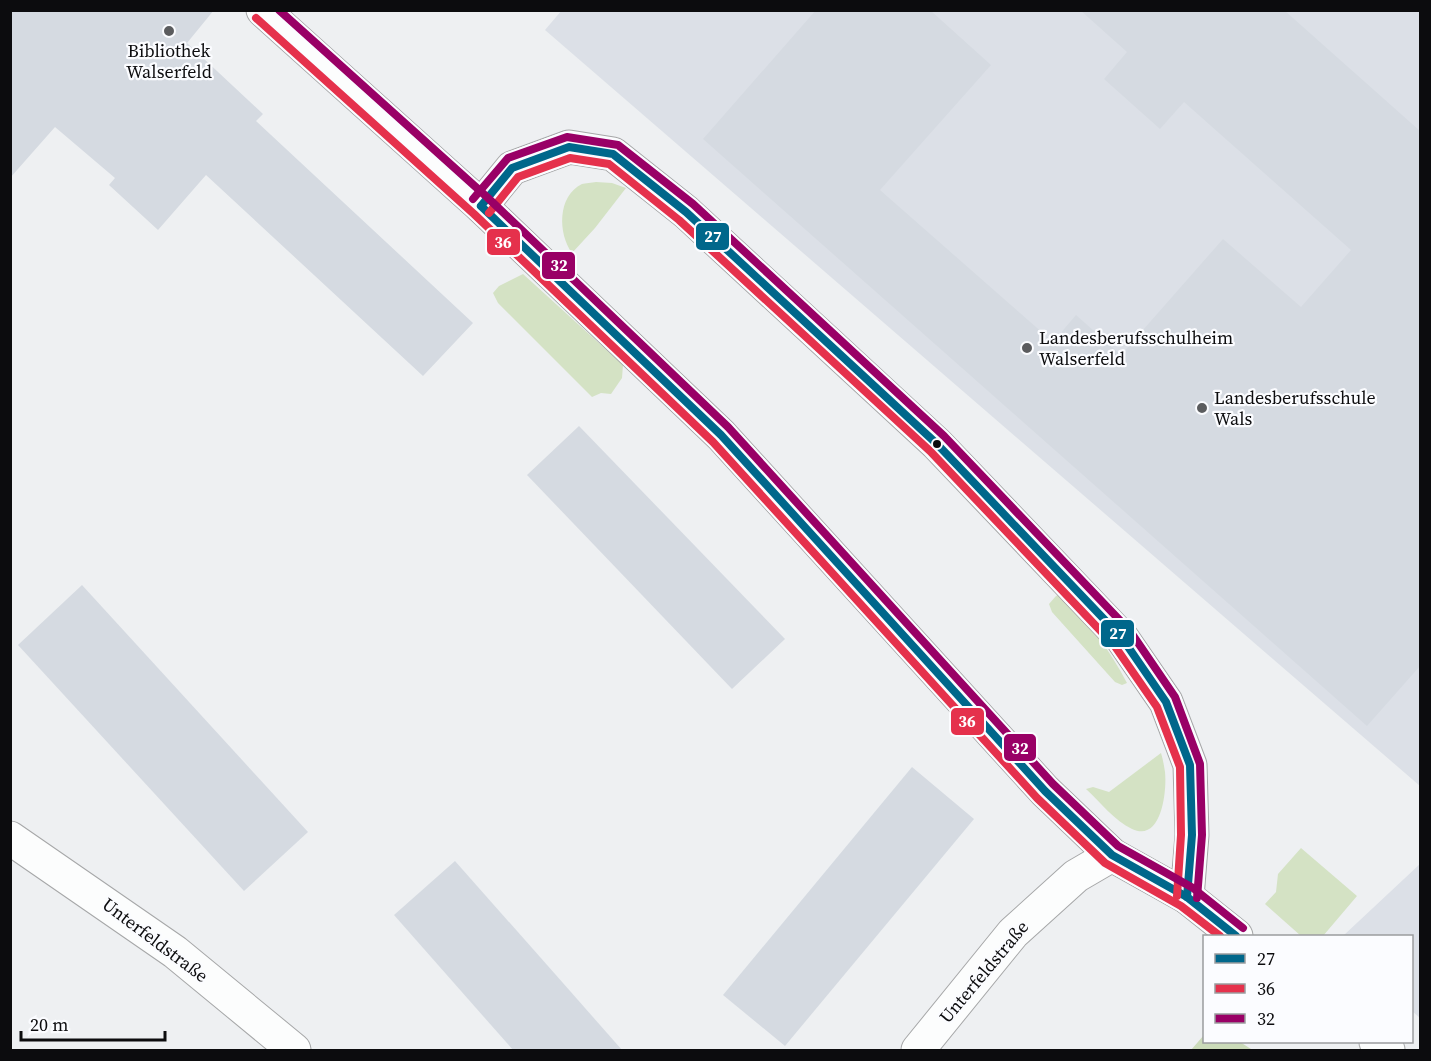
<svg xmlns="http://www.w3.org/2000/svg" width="1431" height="1061" font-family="'Source Serif 4',serif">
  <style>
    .built { fill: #dce0e7 }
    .green { fill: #d4e2c4 }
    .forest { fill: #cbdbb9 }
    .building { fill: #d5dae1 }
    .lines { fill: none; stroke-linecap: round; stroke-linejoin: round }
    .minor-casing { stroke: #a6a7a8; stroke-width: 35 }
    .tertiary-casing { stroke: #a6a7a8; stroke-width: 35 }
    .minor { stroke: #fcfdfd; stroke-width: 33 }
    .tertiary { stroke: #fcfdfd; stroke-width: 33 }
    .bus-1-casing { stroke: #fbfcff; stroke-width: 12 }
    .bus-2-casing { stroke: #fbfcff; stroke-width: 12 }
    .bus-3-casing { stroke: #fbfcff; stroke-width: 12 }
    .bus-1 { stroke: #00678b; stroke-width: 8 }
    .bus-2 { stroke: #e5314c; stroke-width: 8 }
    .bus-3 { stroke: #906; stroke-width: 8 }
    .poi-dot { fill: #5b5c5e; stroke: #fbfcff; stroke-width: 2 }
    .bus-dot { fill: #0c0c0e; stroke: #fbfcff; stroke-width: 2 }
    .labels { text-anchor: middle; stroke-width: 4.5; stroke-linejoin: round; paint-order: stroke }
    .poi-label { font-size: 18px; fill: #0c0c0e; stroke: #fbfcff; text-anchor: start }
    .street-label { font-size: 18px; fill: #0c0c0e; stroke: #fbfcff }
    .line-badge { stroke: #fbfcff; stroke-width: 2 }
    .badge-label { font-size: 16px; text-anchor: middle; font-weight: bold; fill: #fff }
  </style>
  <rect width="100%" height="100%" fill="#eef0f2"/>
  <g class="built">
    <path d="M 562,10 L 1420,11 L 1420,786 L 545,30 Z"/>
    <path d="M 1420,864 L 1420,1018 L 1412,1011 L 1412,936 L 1343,936 Z"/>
  </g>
  <g class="green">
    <path d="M 596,182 L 612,183 L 626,188 L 595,228 L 572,253 C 558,234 557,196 582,184 C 585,183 592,183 596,182 Z"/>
    <path d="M 523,274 L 623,365 L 622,378 L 611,394 L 601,393 L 592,397 L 498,303 L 493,293 L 499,286 Z"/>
    <path d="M 1065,591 C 1087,621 1110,650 1127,683 L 1122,685 L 1115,682 L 1052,612 L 1049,604 L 1056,596 Z"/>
    <path d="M 1161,753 C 1163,759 1164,766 1165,772 C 1167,790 1162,843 1132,829 C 1115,821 1100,802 1086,789 L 1093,787 L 1109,792 Z"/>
    <path d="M 1301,848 L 1357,896 L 1323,936 L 1301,936 L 1265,904 L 1276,892 L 1278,874 Z"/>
  </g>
  <path class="forest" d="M 1204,1035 L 1204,1042 L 1240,1042 L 1251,1049 L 1264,1050 L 1191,1050 Z"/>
  <g class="building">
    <path d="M 10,10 L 214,10 L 187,43 L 263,114 L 256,121 L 473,323 L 423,376 L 206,175 L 158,230 L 109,185 L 115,178 L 55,127 L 10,178 Z"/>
    <path d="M 816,10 L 930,10 L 991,65 L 880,190 L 1053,342 L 1076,315 L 1121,355 L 1223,239 L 1301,307 L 1351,250 L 1184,102 L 1160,129 L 1104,79 L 1127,52 L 1080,10 L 1284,10 L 1420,131 L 1420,666 L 1367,726 L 703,139 Z"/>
    <path d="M 579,426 L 785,639 L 732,689 L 527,475 Z"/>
    <path d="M 82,585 L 308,832 L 244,891 L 18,645 Z"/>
    <path d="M 912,767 L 974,819 L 785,1046 L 723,995 Z"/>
    <path d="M 455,861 L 563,983 L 622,1050 L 513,1050 L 394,915 Z"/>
  </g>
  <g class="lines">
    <g class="minor-casing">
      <g id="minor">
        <path d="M 481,206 L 512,168 L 569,147 L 613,154 L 686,212 L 937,444 L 1122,638 L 1166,702 L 1190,765 L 1192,835 L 1187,897"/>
        <path d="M 10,838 L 175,952 L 294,1050"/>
        <path d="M 918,1050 L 1013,933 L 1076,876 L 1112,855"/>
      </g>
    </g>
    <g class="tertiary-casing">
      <g id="tertiary">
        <path d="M 263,10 L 481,206 L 721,435 L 1045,791 L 1112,855 L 1187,897 L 1236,936"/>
        <path d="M 1376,1042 L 1388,1050"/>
      </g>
    </g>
    <use href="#minor" class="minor"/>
    <use href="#tertiary" class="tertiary"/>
    <g class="bus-1-casing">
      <g id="bus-1">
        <path d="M 481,206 L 512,168 L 569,147 L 613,154 L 686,212 L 937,444 L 1122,638 L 1166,702 L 1190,765 L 1192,835 L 1187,897"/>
        <path d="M 481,206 L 721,435 L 1045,791 L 1112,855 L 1187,897 L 1236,936"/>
      </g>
    </g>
    <g class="bus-2-casing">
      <g id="bus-2">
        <path d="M 256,18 L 474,214 L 713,442 L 1037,798 L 1105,863 L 1181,906 L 1220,936"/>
        <path d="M 489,213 L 518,177 L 570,158 L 609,164 L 679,220 L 930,451 L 1114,645 L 1157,707 L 1180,767 L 1181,835 L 1177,896"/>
      </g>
    </g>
    <g class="bus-3-casing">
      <g id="bus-3">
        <path d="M 279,10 L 488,198 L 728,427 L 1053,784 L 1118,846 L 1193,888 L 1243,928"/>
        <path d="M 473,199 L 508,158 L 567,137 L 618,145 L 693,204 L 944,436 L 1130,631 L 1175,697 L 1200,764 L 1202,835 L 1197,898"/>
      </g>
    </g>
    <use href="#bus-1" class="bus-1"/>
    <use href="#bus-2" class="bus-2"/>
    <use href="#bus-3" class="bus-3"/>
  </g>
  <g class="poi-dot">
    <circle cx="169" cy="31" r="6"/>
    <circle cx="1027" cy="348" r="6"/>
    <circle cx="1202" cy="408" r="6"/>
  </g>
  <circle class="bus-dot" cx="937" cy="444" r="5"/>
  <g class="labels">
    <g class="poi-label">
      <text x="169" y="57" text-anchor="middle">Bibliothek<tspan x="169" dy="21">Walserfeld</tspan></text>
      <text x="1039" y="344">Landesberufsschulheim<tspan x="1039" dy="21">Walserfeld</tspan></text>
      <text x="1214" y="404">Landesberufsschule<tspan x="1214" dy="21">Wals</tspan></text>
    </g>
    <g class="street-label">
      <text transform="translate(155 940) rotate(37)" y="6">Unterfeldstraße</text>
      <text transform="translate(984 972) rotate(-50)" y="6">Unterfeldstraße</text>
    </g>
  </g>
  <g class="line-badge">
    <rect x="695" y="222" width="35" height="29" rx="6" fill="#00678b"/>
    <rect x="486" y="228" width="35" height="28" rx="6" fill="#e5314c"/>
    <rect x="541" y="251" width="35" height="29" rx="6" fill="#906"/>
    <rect x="1100" y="619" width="35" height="29" rx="6" fill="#00678b"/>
    <rect x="950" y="707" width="35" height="29" rx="6" fill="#e5314c"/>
    <rect x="1003" y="733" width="34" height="29" rx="6" fill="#906"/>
  </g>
  <g class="badge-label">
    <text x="713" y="242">27</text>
    <text x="503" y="248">36</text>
    <text x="559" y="271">32</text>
    <text x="1118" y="639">27</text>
    <text x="967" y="727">36</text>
    <text x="1020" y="754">32</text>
  </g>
  <rect width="1431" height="1061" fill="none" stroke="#0c0c0e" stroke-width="24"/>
  <rect x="1203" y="935" width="210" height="108" fill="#fbfcff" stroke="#9b9c9f" stroke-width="1.5"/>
  <rect x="1215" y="954" width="30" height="9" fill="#00678b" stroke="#9b9c9f" stroke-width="1.5"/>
  <text x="1257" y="965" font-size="18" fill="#0c0c0e">27</text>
  <rect x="1215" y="984" width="30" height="9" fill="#e5314c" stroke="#9b9c9f" stroke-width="1.5"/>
  <text x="1257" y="995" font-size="18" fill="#0c0c0e">36</text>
  <rect x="1215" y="1014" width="30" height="9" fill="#990066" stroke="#9b9c9f" stroke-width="1.5"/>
  <text x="1257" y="1025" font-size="18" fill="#0c0c0e">32</text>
  <path d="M21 1031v9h144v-9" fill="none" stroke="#0c0c0e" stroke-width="3"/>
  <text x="30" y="1031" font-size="18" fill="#0c0c0e" stroke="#fbfcff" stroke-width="4.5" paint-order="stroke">20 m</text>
</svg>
